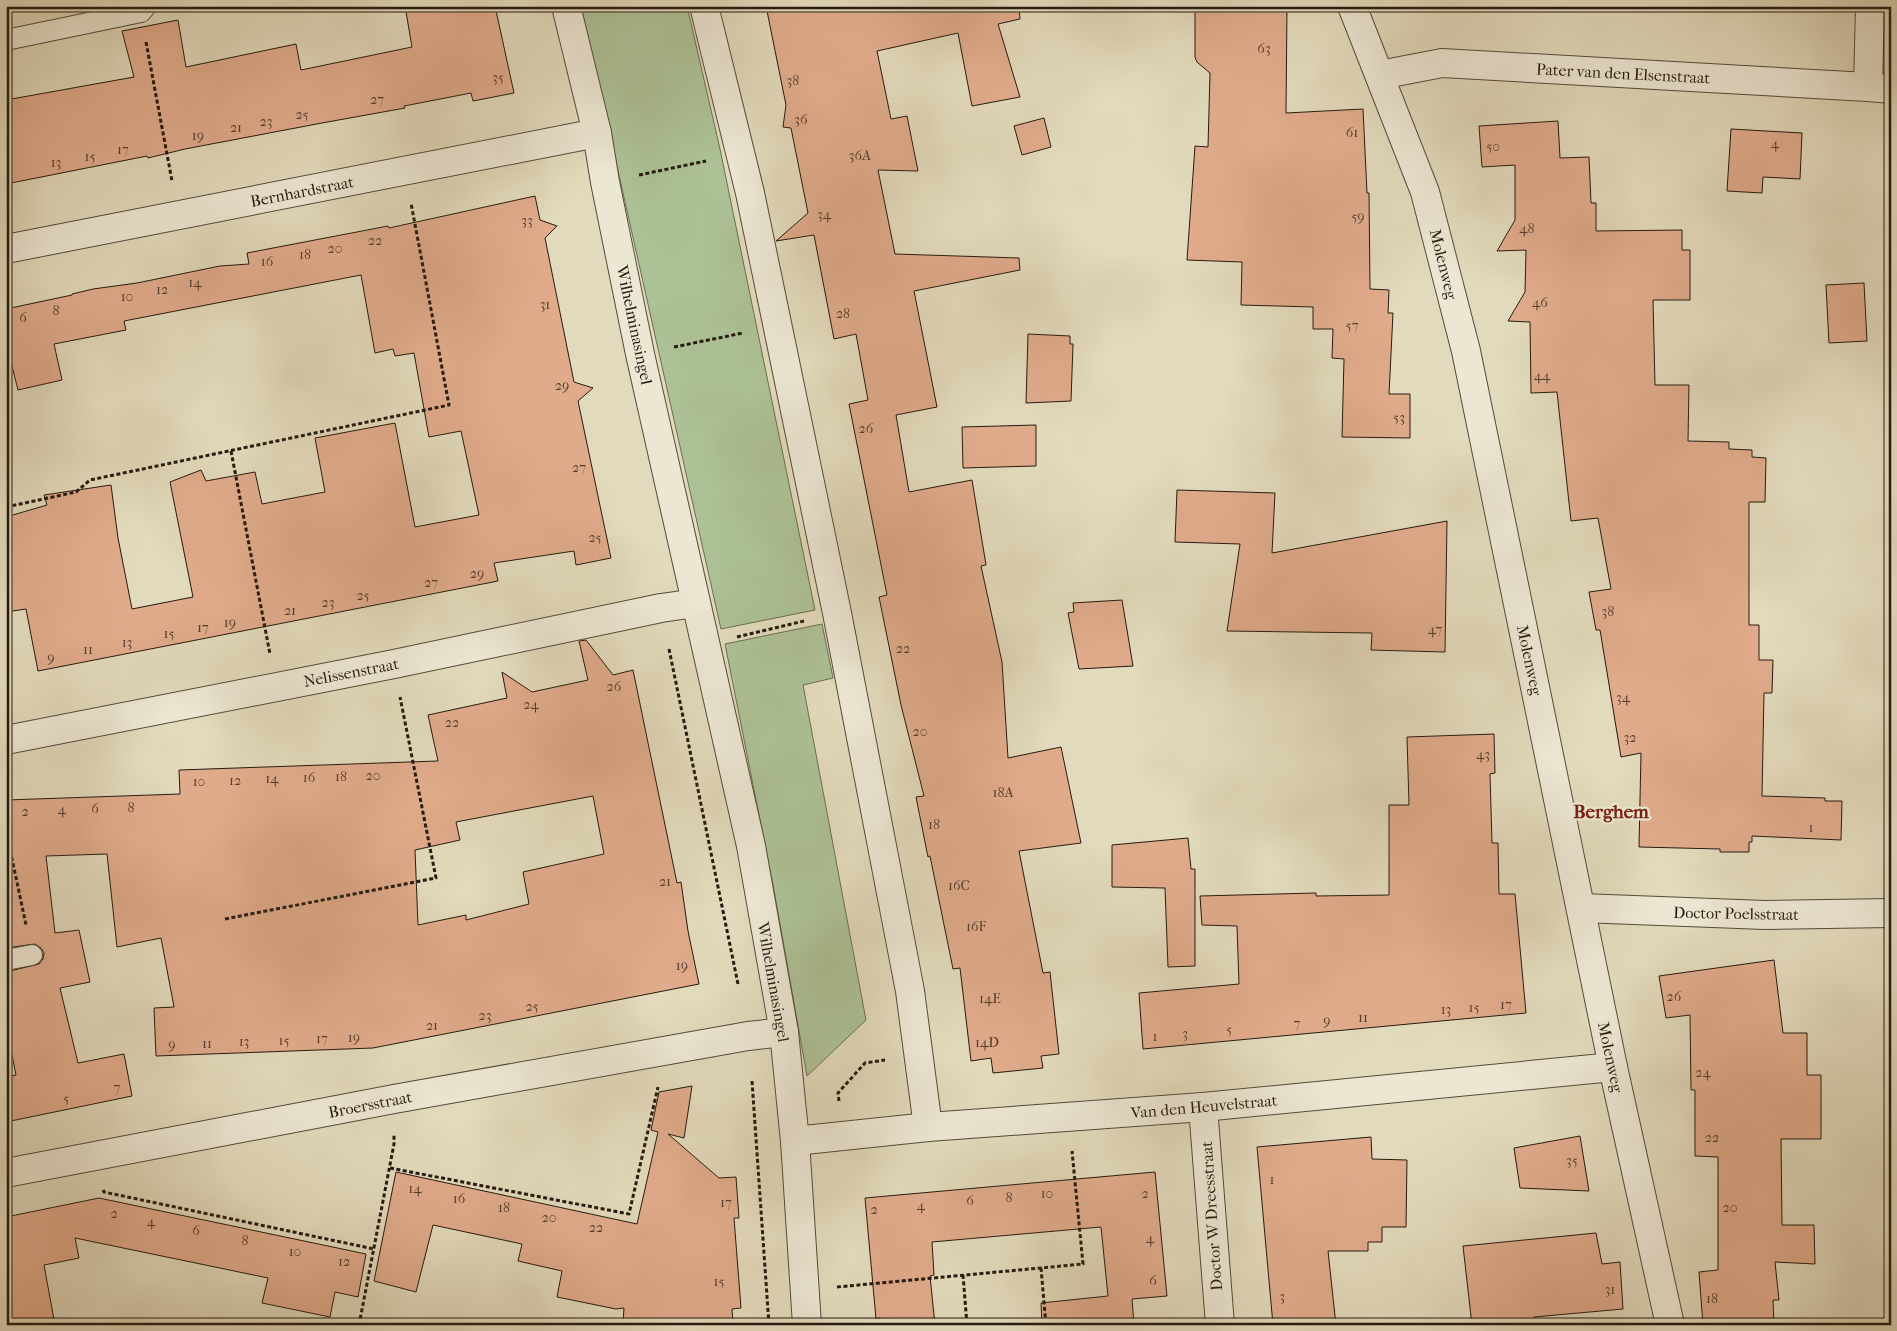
<svg xmlns="http://www.w3.org/2000/svg" width="1897" height="1331" font-family="'IM FELL French Canon',serif">
  <style>
    .green { fill: #adc196; stroke: #6a6e53 }
    .building { fill: #e0ab8b; stroke: #261a10; fill-rule: evenodd }
    .lines { fill: none; stroke-linecap: round; stroke-linejoin: round }
    .lane-casing { stroke: #554a3b; stroke-width: 22 }
    .street-casing { stroke: #554a3b; stroke-width: 30 }
    .path { stroke: #261a10; stroke-width: 3; stroke-dasharray: 4 2.5; stroke-linecap: butt }
    .lane { stroke: #ece7d3; stroke-width: 20 }
    .street { stroke: #ece7d3; stroke-width: 28 }
    .labels { text-anchor: middle; stroke-width: 4.5; stroke-linejoin: round; paint-order: stroke }
    .number-label { font-size: 14px; fill: #543e2f }
    .street-label { font-size: 16px; fill: #261a10; stroke: #ece7d3 }
    .quarter-label { font-size: 19px; font-weight: bold; fill: #7a1f14; stroke: #ece7d3 }
  </style>
  <rect width="100%" height="100%" fill="#e2dabc"/>
  <filter id="stains"><feTurbulence type="fractalNoise" baseFrequency=".004" numOctaves="4"/><feColorMatrix values="0 0 0 0 .2 0 0 0 0 .09 0 0 0 0 .02 0 0 0 .5 -.17"/></filter>
  <radialGradient id="worn" r=".72"><stop offset=".6" stop-color="#630" stop-opacity="0"/><stop offset="1" stop-color="#630" stop-opacity=".3"/></radialGradient>
  <g class="green">
    <path d="M 581,6 L 687,6 L 720,149 L 815,610 L 721,629 Z"/>
    <path d="M 822,624 L 833,678 L 803,685 L 866,1020 L 807,1076 L 774,890 L 725,644 Z"/>
  </g>
  <g class="building">
    <path d="M 405,6 L 495,6 L 514,93 L 473,101 L 471,93 L 404,106 L 405,108 L 322,123 L 185,149 L 148,158 L 147,156 L 6,184 L 6,100 L 134,77 L 122,31 L 178,20 L 186,67 L 296,44 L 301,70 L 412,47 Z"/>
    <path d="M 766,6 L 1019,6 L 1020,19 L 998,24 L 1020,97 L 972,106 L 958,33 L 877,51 L 891,119 L 907,116 L 918,171 L 878,170 L 895,254 L 1019,258 L 1020,270 L 914,291 L 937,407 L 896,415 L 909,492 L 972,480 L 986,565 L 981,566 L 1002,662 L 1008,758 L 1061,747 L 1081,843 L 1019,851 L 1043,973 L 1050,972 L 1059,1054 L 1041,1056 L 1043,1068 L 993,1073 L 991,1058 L 971,1061 L 960,968 L 953,969 L 930,856 L 928,857 L 916,797 L 924,796 L 901,705 L 879,597 L 887,595 L 849,404 L 868,400 L 856,334 L 834,339 L 814,235 L 776,241 L 808,213 L 791,128 L 783,127 L 786,105 Z"/>
    <path d="M 1195,6 L 1287,6 L 1286,113 L 1363,109 L 1367,193 L 1369,193 L 1370,289 L 1389,290 L 1388,313 L 1393,313 L 1389,394 L 1410,394 L 1410,438 L 1342,437 L 1344,359 L 1332,358 L 1333,329 L 1313,329 L 1313,307 L 1241,305 L 1242,262 L 1187,260 L 1195,146 L 1208,147 L 1210,73 L 1197,62 L 1195,57 Z"/>
    <path d="M 1044,118 L 1051,147 L 1022,155 L 1014,126 Z"/>
    <path d="M 1558,121 L 1560,158 L 1589,157 L 1591,203 L 1596,203 L 1596,231 L 1682,230 L 1682,250 L 1690,250 L 1690,300 L 1653,300 L 1655,385 L 1689,385 L 1688,441 L 1729,442 L 1729,449 L 1752,450 L 1752,457 L 1766,458 L 1765,502 L 1749,502 L 1749,625 L 1759,625 L 1759,660 L 1773,660 L 1772,693 L 1764,693 L 1762,796 L 1825,798 L 1825,801 L 1842,801 L 1841,840 L 1752,836 L 1752,842 L 1749,842 L 1749,852 L 1720,852 L 1720,849 L 1639,847 L 1641,753 L 1621,757 L 1600,630 L 1596,630 L 1589,592 L 1611,589 L 1598,518 L 1571,521 L 1557,392 L 1531,393 L 1530,322 L 1508,321 L 1525,292 L 1526,250 L 1497,251 L 1515,220 L 1515,165 L 1482,167 L 1479,126 Z"/>
    <path d="M 1731,129 L 1802,133 L 1800,179 L 1763,177 L 1762,193 L 1727,191 Z"/>
    <path d="M 535,196 L 540,220 L 557,226 L 545,238 L 574,382 L 593,388 L 578,401 L 611,558 L 576,565 L 574,551 L 494,563 L 498,581 L 38,671 L 26,609 L 6,612 L 6,517 L 47,505 L 44,495 L 111,485 L 118,538 L 132,609 L 193,597 L 170,482 L 201,470 L 206,481 L 255,472 L 262,504 L 325,492 L 315,438 L 395,423 L 415,527 L 479,515 L 461,431 L 429,437 L 414,353 L 395,356 L 393,349 L 375,353 L 361,275 L 124,321 L 126,330 L 54,344 L 62,380 L 18,390 L 6,342 L 6,309 L 72,295 L 72,294 L 93,289 L 137,283 L 220,266 L 249,264 L 247,253 L 388,226 L 389,228 Z"/>
    <path d="M 1864,283 L 1867,341 L 1829,343 L 1826,285 Z"/>
    <path d="M 1028,334 L 1070,336 L 1070,344 L 1073,344 L 1071,401 L 1026,403 Z"/>
    <path d="M 1036,425 L 1036,466 L 963,468 L 962,427 Z"/>
    <path d="M 1177,490 L 1275,493 L 1272,553 L 1447,521 L 1445,652 L 1371,650 L 1372,633 L 1227,631 L 1240,544 L 1175,542 Z"/>
    <path d="M 1122,600 L 1133,666 L 1079,669 L 1068,613 L 1074,612 L 1073,603 Z"/>
    <path d="M 586,640 L 613,675 L 633,670 L 677,883 L 681,882 L 688,931 L 699,984 L 373,1048 L 156,1056 L 154,1008 L 174,1007 L 161,938 L 117,947 L 107,854 L 46,856 L 55,933 L 79,930 L 90,982 L 60,988 L 78,1063 L 124,1054 L 132,1096 L 6,1122 L 6,1077 L 16,1075 L 6,1025 L 6,972 L 39,964 L 43,959 L 44,953 L 41,948 L 35,944 L 6,948 L 6,800 L 180,794 L 179,770 L 438,761 L 428,715 L 507,698 L 502,672 L 532,692 L 588,680 L 579,641 ZM 593,796 L 604,854 L 523,872 L 529,904 L 466,920 L 466,915 L 418,925 L 415,850 L 460,840 L 456,822 Z"/>
    <path d="M 1494,734 L 1495,773 L 1490,774 L 1492,843 L 1498,843 L 1499,894 L 1515,894 L 1526,1013 L 1143,1049 L 1139,993 L 1239,984 L 1237,926 L 1202,925 L 1200,896 L 1316,893 L 1316,896 L 1389,895 L 1389,805 L 1409,805 L 1407,737 Z"/>
    <path d="M 1188,838 L 1191,869 L 1195,869 L 1195,966 L 1168,967 L 1165,888 L 1112,887 L 1112,845 Z"/>
    <path d="M 1774,960 L 1783,1033 L 1807,1033 L 1807,1075 L 1821,1075 L 1821,1139 L 1781,1139 L 1782,1225 L 1814,1225 L 1815,1264 L 1775,1262 L 1779,1300 L 1773,1300 L 1774,1325 L 1703,1325 L 1699,1272 L 1718,1270 L 1718,1157 L 1695,1156 L 1695,1090 L 1691,1090 L 1690,1015 L 1666,1018 L 1659,976 Z"/>
    <path d="M 692,1086 L 684,1138 L 668,1134 L 719,1178 L 736,1177 L 739,1218 L 734,1218 L 741,1308 L 732,1309 L 733,1325 L 642,1325 L 643,1322 L 623,1323 L 624,1308 L 616,1309 L 557,1297 L 562,1271 L 518,1261 L 522,1244 L 433,1225 L 416,1292 L 374,1281 L 396,1172 L 637,1224 L 658,1132 L 651,1130 L 659,1092 Z"/>
    <path d="M 1580,1136 L 1589,1191 L 1520,1188 L 1514,1148 Z"/>
    <path d="M 1371,1137 L 1372,1159 L 1407,1160 L 1406,1227 L 1382,1227 L 1382,1242 L 1368,1242 L 1368,1251 L 1328,1251 L 1336,1325 L 1273,1325 L 1257,1147 Z"/>
    <path d="M 1155,1172 L 1167,1296 L 1132,1299 L 1134,1325 L 1042,1325 L 1041,1303 L 1108,1296 L 1101,1227 L 932,1242 L 934,1275 L 930,1276 L 935,1325 L 881,1325 L 880,1318 L 876,1319 L 865,1198 Z"/>
    <path d="M 99,1198 L 366,1254 L 358,1297 L 335,1292 L 330,1317 L 262,1303 L 268,1278 L 75,1238 L 79,1258 L 44,1265 L 55,1325 L 6,1325 L 6,1217 Z"/>
    <path d="M 1596,1233 L 1602,1264 L 1620,1262 L 1623,1309 L 1534,1317 L 1534,1325 L 1472,1325 L 1463,1246 Z"/>
  </g>
  <g class="lines">
    <g class="lane-casing">
      <g id="lane">
        <path d="M 6,40 L 141,12 L 146,6"/>
        <path d="M 6,960 L 32,955"/>
      </g>
    </g>
    <g class="street-casing">
      <g id="street">
        <path d="M 566,6 L 597,133 L 605,182 L 640,354 L 751,846 L 784,1032 L 795,1141 L 807,1325"/>
        <path d="M 704,6 L 750,193 L 837,613 L 910,991 L 928,1127"/>
        <path d="M 1352,6 L 1425,192 L 1466,351 L 1613,1067 L 1670,1325"/>
        <path d="M 1870,6 L 1868,87 L 1891,89"/>
        <path d="M 1380,75 L 1442,63 L 1868,87"/>
        <path d="M 6,249 L 597,133"/>
        <path d="M 6,740 L 394,664 L 661,608 L 696,603"/>
        <path d="M 1581,908 L 1765,915 L 1891,913"/>
        <path d="M 1203,1107 L 1220,1325"/>
        <path d="M 795,1141 L 928,1127 L 1203,1107 L 1613,1067"/>
        <path d="M 6,1173 L 394,1099 L 748,1036 L 784,1032"/>
      </g>
    </g>
    <g class="path">
      <path d="M 146,42 L 172,181"/>
      <path d="M 639,175 L 706,161"/>
      <path d="M 674,347 L 743,333"/>
      <path d="M 231,451 L 270,654"/>
      <path d="M 6,507 L 76,492 L 90,480 L 449,405 L 411,203"/>
      <path d="M 737,637 L 804,621"/>
      <path d="M 669,649 L 738,984"/>
      <path d="M 7,773 L 7,835 L 26,925"/>
      <path d="M 225,919 L 436,878 L 400,697"/>
      <path d="M 752,1081 L 769,1325"/>
      <path d="M 839,1101 L 838,1093 L 865,1063 L 885,1060"/>
      <path d="M 390,1168 L 629,1214 L 658,1087"/>
      <path d="M 103,1190 L 104,1192 L 374,1249"/>
      <path d="M 1041,1268 L 1046,1325"/>
      <path d="M 963,1275 L 967,1325"/>
      <path d="M 837,1287 L 1083,1264 L 1072,1151"/>
      <path d="M 359,1325 L 394,1144 L 394,1134"/>
    </g>
    <use href="#lane" class="lane"/>
    <use href="#street" class="street"/>
  </g>
  <g class="labels">
    <g class="number-label">
      <text x="1264" y="53">63</text>
      <text x="498" y="82">35</text>
      <text x="793" y="85">38</text>
      <text x="377" y="104">27</text>
      <text x="302" y="119">25</text>
      <text x="801" y="124">36</text>
      <text x="266" y="126">23</text>
      <text x="236" y="132">21</text>
      <text x="1352" y="137">61</text>
      <text x="198" y="140">19</text>
      <text x="1775" y="148">4</text>
      <text x="1493" y="151">50</text>
      <text x="123" y="154">17</text>
      <text x="860" y="160">36A</text>
      <text x="90" y="161">15</text>
      <text x="56" y="167">13</text>
      <text x="824" y="219">34</text>
      <text x="1358" y="221">59</text>
      <text x="527" y="225">33</text>
      <text x="1527" y="233">48</text>
      <text x="375" y="245">22</text>
      <text x="335" y="253">20</text>
      <text x="305" y="259">18</text>
      <text x="267" y="266">16</text>
      <text x="195" y="287">14</text>
      <text x="162" y="294">12</text>
      <text x="127" y="301">10</text>
      <text x="1540" y="307">46</text>
      <text x="545" y="309">31</text>
      <text x="56" y="315">8</text>
      <text x="843" y="318">28</text>
      <text x="23" y="322">6</text>
      <text x="1352" y="330">57</text>
      <text x="1542" y="380">44</text>
      <text x="562" y="390">29</text>
      <text x="1399" y="422">53</text>
      <text x="866" y="433">26</text>
      <text x="579" y="472">27</text>
      <text x="595" y="542">25</text>
      <text x="477" y="578">29</text>
      <text x="431" y="587">27</text>
      <text x="363" y="600">25</text>
      <text x="328" y="607">23</text>
      <text x="290" y="615">21</text>
      <text x="1608" y="616">38</text>
      <text x="230" y="627">19</text>
      <text x="203" y="632">17</text>
      <text x="1435" y="634">47</text>
      <text x="169" y="638">15</text>
      <text x="127" y="647">13</text>
      <text x="903" y="653">22</text>
      <text x="88" y="654">11</text>
      <text x="51" y="662">9</text>
      <text x="614" y="691">26</text>
      <text x="1623" y="702">34</text>
      <text x="531" y="709">24</text>
      <text x="452" y="727">22</text>
      <text x="920" y="736">20</text>
      <text x="1630" y="742">32</text>
      <text x="1483" y="759">43</text>
      <text x="373" y="780">20</text>
      <text x="341" y="781">18</text>
      <text x="309" y="782">16</text>
      <text x="272" y="783">14</text>
      <text x="235" y="785">12</text>
      <text x="199" y="786">10</text>
      <text x="1003" y="797">18A</text>
      <text x="131" y="812">8</text>
      <text x="95" y="813">6</text>
      <text x="62" y="814">4</text>
      <text x="25" y="816">2</text>
      <text x="934" y="829">18</text>
      <text x="1811" y="832">1</text>
      <text x="665" y="886">21</text>
      <text x="959" y="890">16C</text>
      <text x="976" y="931">16F</text>
      <text x="682" y="970">19</text>
      <text x="1674" y="1001">26</text>
      <text x="990" y="1003">14E</text>
      <text x="1506" y="1009">17</text>
      <text x="532" y="1011">25</text>
      <text x="1474" y="1012">15</text>
      <text x="1446" y="1014">13</text>
      <text x="485" y="1020">23</text>
      <text x="1363" y="1022">11</text>
      <text x="1327" y="1025">9</text>
      <text x="1297" y="1028">7</text>
      <text x="432" y="1030">21</text>
      <text x="1229" y="1034">5</text>
      <text x="1185" y="1038">3</text>
      <text x="1155" y="1041">1</text>
      <text x="354" y="1042">19</text>
      <text x="322" y="1043">17</text>
      <text x="284" y="1045">15</text>
      <text x="244" y="1046">13</text>
      <text x="987" y="1047">14D</text>
      <text x="207" y="1048">11</text>
      <text x="172" y="1049">9</text>
      <text x="1703" y="1077">24</text>
      <text x="117" y="1092">7</text>
      <text x="66" y="1103">5</text>
      <text x="1712" y="1142">22</text>
      <text x="1572" y="1165">35</text>
      <text x="1272" y="1184">1</text>
      <text x="415" y="1193">14</text>
      <text x="1047" y="1198">10</text>
      <text x="1145" y="1198">2</text>
      <text x="1009" y="1202">8</text>
      <text x="459" y="1203">16</text>
      <text x="970" y="1205">6</text>
      <text x="726" y="1207">17</text>
      <text x="921" y="1210">4</text>
      <text x="504" y="1212">18</text>
      <text x="1730" y="1212">20</text>
      <text x="874" y="1214">2</text>
      <text x="114" y="1218">2</text>
      <text x="549" y="1222">20</text>
      <text x="151" y="1226">4</text>
      <text x="596" y="1232">22</text>
      <text x="196" y="1235">6</text>
      <text x="1150" y="1243">4</text>
      <text x="245" y="1245">8</text>
      <text x="295" y="1256">10</text>
      <text x="344" y="1266">12</text>
      <text x="1153" y="1285">6</text>
      <text x="719" y="1286">15</text>
      <text x="1610" y="1294">31</text>
      <text x="1282" y="1301">3</text>
      <text x="1712" y="1303">18</text>
    </g>
    <g class="street-label">
      <text transform="translate(1623 73) rotate(3)" y="6">Pater van den Elsenstraat</text>
      <text transform="translate(302 191) rotate(-11)" y="6">Bernhardstraat</text>
      <text transform="translate(1444 264) rotate(76)" y="6">Molenweg</text>
      <text transform="translate(635 325) rotate(78)" y="6">Wilhelminasingel</text>
      <text transform="translate(1530 660) rotate(78)" y="6">Molenweg</text>
      <text transform="translate(351 672) rotate(-11)" y="6">Nelissenstraat</text>
      <text transform="translate(1736 913) rotate(1)" y="6">Doctor Poelsstraat</text>
      <text transform="translate(774 982) rotate(80)" y="6">Wilhelminasingel</text>
      <text transform="translate(1611 1057) rotate(78)" y="6">Molenweg</text>
      <text transform="translate(370 1104) rotate(-11)" y="6">Broersstraat</text>
      <text transform="translate(1204 1106) rotate(-5)" y="6">Van den Heuvelstraat</text>
      <text transform="translate(1211 1216) rotate(-94)" y="6">Doctor W Dreesstraat</text>
    </g>
    <g class="quarter-label">
      <text x="1611" y="818">Berghem</text>
    </g>
  </g>
  <rect width="1897" height="1331" fill="none" stroke="#e2dabc" stroke-width="25"/>
  <rect x="8" y="8" width="1882" height="1316" fill="none" stroke="#261a10" stroke-width="2.5"/>
  <rect x="12" y="12" width="1872" height="1306" fill="none" stroke="#261a10"/>
  <rect width="100%" height="100%" filter="url(#stains)"/>
  <rect width="100%" height="100%" fill="url(#worn)"/>
</svg>
